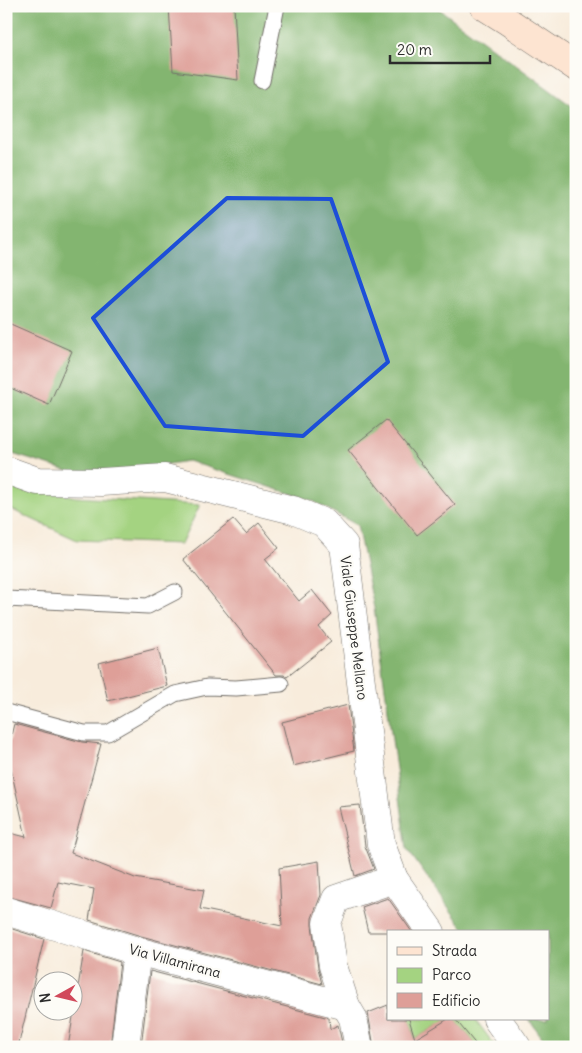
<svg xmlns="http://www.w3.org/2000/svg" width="582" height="1053" font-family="Delius,sans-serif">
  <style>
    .green { fill: #a4d381; stroke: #687f56 }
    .forest { fill: #83b56f; stroke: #57704d }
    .building { fill: #de9f98 }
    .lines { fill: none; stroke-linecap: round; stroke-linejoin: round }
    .lane-casing { stroke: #736f69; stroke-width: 17 }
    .street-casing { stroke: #736f69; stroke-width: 29 }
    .secondary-casing { stroke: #736f69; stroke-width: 29 }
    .lane { stroke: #fff; stroke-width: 15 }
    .street { stroke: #fff; stroke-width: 28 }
    .secondary { stroke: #fde4d1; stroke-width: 28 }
    .marked { fill: #1d4ed8; fill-opacity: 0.2; stroke: #1d4ed8; stroke-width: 4; stroke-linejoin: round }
    .labels { text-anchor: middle; stroke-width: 4.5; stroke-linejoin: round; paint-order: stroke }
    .street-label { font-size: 14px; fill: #2b2b2b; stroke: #fdfcf7 }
  </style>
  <rect width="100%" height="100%" fill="#fdfcf7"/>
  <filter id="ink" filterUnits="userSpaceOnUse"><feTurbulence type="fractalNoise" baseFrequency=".02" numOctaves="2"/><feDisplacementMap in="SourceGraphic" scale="10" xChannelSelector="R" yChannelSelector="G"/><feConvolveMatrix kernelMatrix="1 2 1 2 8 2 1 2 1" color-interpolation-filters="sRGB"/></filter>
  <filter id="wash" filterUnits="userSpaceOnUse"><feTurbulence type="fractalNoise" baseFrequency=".0096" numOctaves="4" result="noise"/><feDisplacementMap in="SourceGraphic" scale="20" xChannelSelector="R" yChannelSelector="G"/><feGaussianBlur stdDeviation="1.12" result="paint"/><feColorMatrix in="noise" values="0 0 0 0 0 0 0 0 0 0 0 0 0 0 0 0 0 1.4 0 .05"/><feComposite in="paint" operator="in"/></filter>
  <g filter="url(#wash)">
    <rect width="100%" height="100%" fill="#f8ecdc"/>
    <g class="green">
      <path d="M 6,479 L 76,497 L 200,505 L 181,544 L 77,540 L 6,507 Z"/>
      <path d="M 409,1019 L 448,1019 L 415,1039 Z"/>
      <path d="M 455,1019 L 475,1019 L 496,1047 L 478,1047 Z"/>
    </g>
    <path class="forest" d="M 6,6 L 435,6 L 576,109 L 576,1047 L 549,1047 L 529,1019 L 548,1019 L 548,932 L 466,932 L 407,849 L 374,608 L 357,525 L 311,500 L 188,461 L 107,473 L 71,472 L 6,452 Z"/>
    <g id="blocks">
      <g class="building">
        <path d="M 169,6 L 234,6 L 238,80 L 173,71 Z"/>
        <path d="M 6,322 L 72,351 L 49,405 L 6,386 Z"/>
        <path d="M 386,420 L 455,505 L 417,535 L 348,450 Z"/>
        <path d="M 233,519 L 246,534 L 259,523 L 279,548 L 265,559 L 299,601 L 312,590 L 332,615 L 319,627 L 331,642 L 287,677 L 284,675 L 276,675 L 183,559 Z"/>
        <path d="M 158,648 L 167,686 L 108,701 L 99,663 Z"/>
        <path d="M 348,705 L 354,751 L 293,766 L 282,722 Z"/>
        <path d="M 14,724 L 82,742 L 101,744 L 71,853 L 135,878 L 204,890 L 200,909 L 282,926 L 279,868 L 319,861 L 321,895 L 312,918 L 312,925 L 318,968 L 322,984 L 141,936 L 89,920 L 94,889 L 58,882 L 51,908 L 6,896 L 6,832 L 26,837 L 7,751 Z"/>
        <path d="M 360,805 L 365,846 L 374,869 L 355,876 L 338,807 Z"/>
        <path d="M 388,898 L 412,932 L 368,932 L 362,907 Z"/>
        <path d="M 6,927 L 44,939 L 18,1047 L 6,1047 Z"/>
        <path d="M 84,951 L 120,962 L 110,1047 L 68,1047 Z"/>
        <path d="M 150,971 L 329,1018 L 330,1029 L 338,1025 L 343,1047 L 141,1047 Z"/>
        <path d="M 388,1005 L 388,1019 L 409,1019 L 415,1039 L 448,1019 L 455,1019 L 478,1047 L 374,1047 L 368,1013 Z"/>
      </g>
    </g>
  </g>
  <g filter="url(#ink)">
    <use href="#blocks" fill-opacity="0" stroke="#736f69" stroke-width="1"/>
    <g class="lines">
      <g class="lane-casing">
        <g id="lane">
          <path d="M 262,81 L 277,6"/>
          <path d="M 6,599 L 148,606 L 175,592"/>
          <path d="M 6,712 L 84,733 L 108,733 L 175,694 L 207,687 L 236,688 L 281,684"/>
        </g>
      </g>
      <g class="street-casing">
        <g id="street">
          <path d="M 6,470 L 37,481 L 101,482 L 165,478 L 293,510 L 324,523 L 344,545 L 381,844 L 394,879 L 431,932"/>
          <path d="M 6,911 L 137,951 L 346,1006"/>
          <path d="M 497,1019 L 517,1047"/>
          <path d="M 125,1047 L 137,951"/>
          <path d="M 359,1047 L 353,1018 L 346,1006 L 333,966 L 327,923 L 336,899 L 394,879"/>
        </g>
      </g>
      <g class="secondary-casing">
        <path id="secondary" d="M 484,6 L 506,20 L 576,67"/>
      </g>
      <use href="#lane" class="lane"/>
      <use href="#street" class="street"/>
      <use href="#secondary" class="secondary"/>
    </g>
  </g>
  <path class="marked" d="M 227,198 L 331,199 L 388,362 L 303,436 L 165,426 L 93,318 Z"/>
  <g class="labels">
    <g class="street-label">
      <text transform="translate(354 628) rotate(83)" y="5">Viale Giuseppe Mellano</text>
      <text transform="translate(175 961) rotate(15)" y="5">Via Villamirana</text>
    </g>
  </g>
  <rect width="582" height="1053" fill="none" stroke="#fdfcf7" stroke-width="25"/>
  <rect x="387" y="930" width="162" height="90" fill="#fdfcf7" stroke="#a9a8a5"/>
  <rect x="397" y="947" width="25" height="8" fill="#fde4d1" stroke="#a9a8a5"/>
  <text x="432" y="956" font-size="15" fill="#2b2b2b">Strada</text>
  <rect x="397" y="968" width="25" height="15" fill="#a4d381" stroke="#a9a8a5"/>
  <text x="432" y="980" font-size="15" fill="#2b2b2b">Parco</text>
  <rect x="397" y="993" width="25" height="15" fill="#de9f98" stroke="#a9a8a5"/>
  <text x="432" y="1006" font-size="15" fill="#2b2b2b">Edificio</text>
  <g transform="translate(58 996) rotate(262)"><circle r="24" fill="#fdfcf7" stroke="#a9a8a5"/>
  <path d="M0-4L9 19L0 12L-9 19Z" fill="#d1495b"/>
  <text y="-8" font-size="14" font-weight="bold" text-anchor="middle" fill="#2b2b2b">N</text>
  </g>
  <path d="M390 55v8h100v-8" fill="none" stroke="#2b2b2b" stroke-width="2.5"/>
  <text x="397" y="55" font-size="15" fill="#2b2b2b" stroke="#fdfcf7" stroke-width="4" paint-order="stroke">20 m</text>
</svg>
